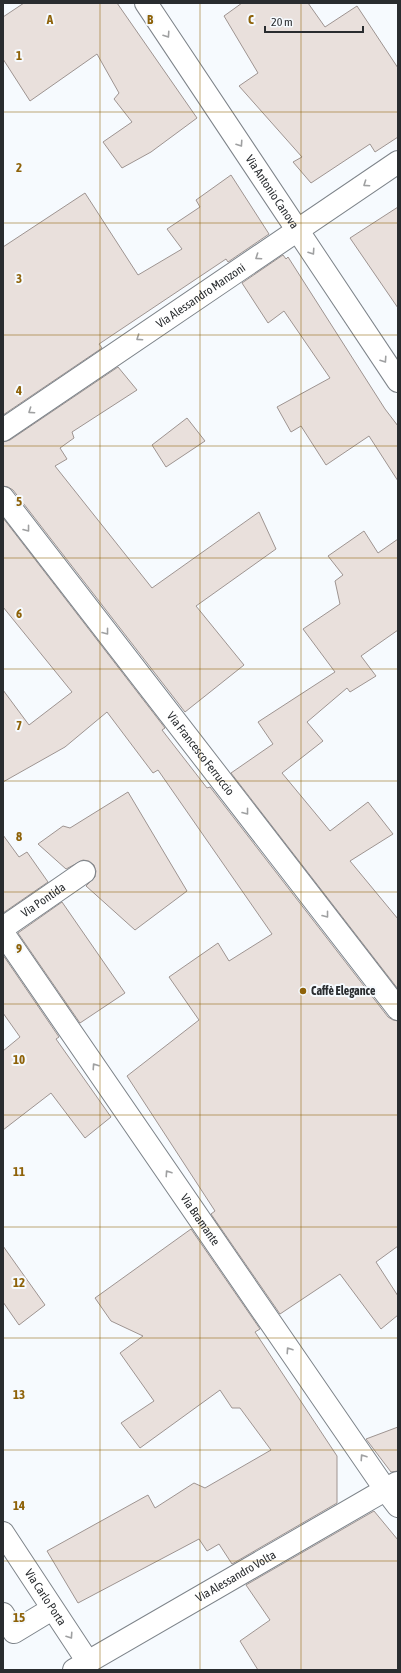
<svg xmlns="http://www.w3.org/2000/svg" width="401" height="1673" font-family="'Asap Condensed',sans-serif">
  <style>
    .building { fill: #e9e0dc; stroke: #9e9491 }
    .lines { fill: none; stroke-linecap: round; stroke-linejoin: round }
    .street-casing { stroke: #7e848a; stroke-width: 24 }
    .street { stroke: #fff; stroke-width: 22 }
    .oneway { stroke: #9fa0a1 }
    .grid { fill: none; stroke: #8e6209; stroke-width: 1; stroke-opacity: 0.55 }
    .poi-dot { fill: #8e6209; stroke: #f6fafe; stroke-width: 1.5 }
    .labels { text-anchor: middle; stroke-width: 4; stroke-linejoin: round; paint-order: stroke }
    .street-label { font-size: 12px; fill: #292c2f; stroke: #f6fafe }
    .poi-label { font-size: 12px; font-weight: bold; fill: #292c2f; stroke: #f6fafe; text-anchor: start }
    .grid-label { font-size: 13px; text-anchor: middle; font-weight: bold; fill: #8e6209; stroke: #f6fafe; stroke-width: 4; stroke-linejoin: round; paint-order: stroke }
  </style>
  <rect width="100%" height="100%" fill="#f6fafe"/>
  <g class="building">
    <path d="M 24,3 L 117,3 L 197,118 L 151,152 L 122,168 L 103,142 L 132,122 L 114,99 L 119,93 L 97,54 L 30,101 L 3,59 L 3,17 Z"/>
    <path d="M 242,3 L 308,3 L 325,27 L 357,6 L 398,68 L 398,137 L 375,152 L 370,144 L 311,183 L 293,162 L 302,157 L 239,86 L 258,73 L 224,16 Z"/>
    <path d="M 231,175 L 269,234 L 228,262 L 226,259 L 99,344 L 102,348 L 3,415 L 3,247 L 85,193 L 138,275 L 182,249 L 167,229 L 200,207 L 196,200 Z"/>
    <path d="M 398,207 L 398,308 L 350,238 Z"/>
    <path d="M 283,255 L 286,259 L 288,257 L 385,409 L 398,426 L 398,481 L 369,436 L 326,465 L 301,426 L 291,432 L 277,407 L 330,378 L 284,311 L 268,323 L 242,283 Z"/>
    <path d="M 118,367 L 137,390 L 72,432 L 74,438 L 60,448 L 67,459 L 55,466 L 152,588 L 259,512 L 276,549 L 196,606 L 244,665 L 185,712 L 13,490 L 8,487 L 3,486 L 3,442 L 10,440 Z"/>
    <path d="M 187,418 L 205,441 L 166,467 L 152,445 Z"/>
    <path d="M 3,518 L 165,728 L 162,730 L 207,788 L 210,787 L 388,1017 L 393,1020 L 398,1021 L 398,1246 L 376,1262 L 398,1296 L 398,1315 L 381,1329 L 340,1274 L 280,1314 L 211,1214 L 215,1211 L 127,1076 L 199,1020 L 169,977 L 218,943 L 229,961 L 272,934 L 158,770 L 153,773 L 107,712 L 65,747 L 3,782 L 3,690 L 29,725 L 72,692 L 3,607 Z"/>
    <path d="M 364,531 L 378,553 L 398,539 L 398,630 L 361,656 L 376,676 L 350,692 L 347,688 L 307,722 L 323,741 L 282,773 L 330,831 L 368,802 L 393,834 L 350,861 L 398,919 L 398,989 L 231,773 L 273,744 L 258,722 L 335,672 L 303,629 L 340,604 L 335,581 L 343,575 L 328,556 Z"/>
    <path d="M 128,792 L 187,891 L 135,930 L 86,886 L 95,877 L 96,871 L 94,865 L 89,861 L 83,860 L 66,869 L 38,844 L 63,826 L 70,828 Z"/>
    <path d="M 3,835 L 19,857 L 27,852 L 48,882 L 3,913 Z"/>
    <path d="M 62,902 L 125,993 L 80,1023 L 18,933 Z"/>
    <path d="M 3,955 L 59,1037 L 56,1039 L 111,1117 L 85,1138 L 51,1093 L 3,1130 L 3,1051 L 20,1037 L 3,1013 Z"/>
    <path d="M 191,1229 L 260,1329 L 255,1332 L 337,1456 L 337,1503 L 232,1564 L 219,1544 L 207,1551 L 199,1539 L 78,1603 L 47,1551 L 148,1495 L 155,1508 L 194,1483 L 205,1488 L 271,1450 L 240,1408 L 232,1408 L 220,1390 L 140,1448 L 121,1423 L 154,1401 L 120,1353 L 143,1336 L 111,1321 L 95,1298 Z"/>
    <path d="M 3,1246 L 45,1305 L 19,1325 L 3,1302 Z"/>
    <path d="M 398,1427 L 398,1471 L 391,1472 L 366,1439 Z"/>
    <path d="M 374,1511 L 398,1540 L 398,1670 L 258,1670 L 240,1641 L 270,1620 L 246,1585 Z"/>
  </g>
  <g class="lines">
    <g class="street-casing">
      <g id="street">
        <path id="s1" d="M 146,3 L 398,381"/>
        <path id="s2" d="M 3,430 L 398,162"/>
        <path id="s3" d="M 3,498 L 398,1009"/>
        <path id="s4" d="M 3,928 L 84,872"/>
        <path id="s5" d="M 3,933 L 385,1489 L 398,1506"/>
        <path id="s6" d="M 3,1533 L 88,1662"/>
        <path d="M 3,1614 L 14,1632 L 52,1609"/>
        <path id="s7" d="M 74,1670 L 397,1483"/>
      </g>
    </g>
    <use href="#street" class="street"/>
  </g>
  <defs><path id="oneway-chevron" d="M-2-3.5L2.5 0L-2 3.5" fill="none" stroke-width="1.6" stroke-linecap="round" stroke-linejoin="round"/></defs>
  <g class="oneway">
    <use href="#oneway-chevron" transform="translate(167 35) rotate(56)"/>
    <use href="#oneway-chevron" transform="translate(240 144) rotate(56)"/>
    <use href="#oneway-chevron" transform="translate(366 184) rotate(146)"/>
    <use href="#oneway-chevron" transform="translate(312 252) rotate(56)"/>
    <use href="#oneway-chevron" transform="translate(258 257) rotate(146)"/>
    <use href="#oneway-chevron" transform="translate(139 338) rotate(146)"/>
    <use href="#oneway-chevron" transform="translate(384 360) rotate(56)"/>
    <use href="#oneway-chevron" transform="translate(31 411) rotate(146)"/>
    <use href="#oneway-chevron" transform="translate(27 529) rotate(52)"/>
    <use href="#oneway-chevron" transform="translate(106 632) rotate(52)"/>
    <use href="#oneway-chevron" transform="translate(246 812) rotate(52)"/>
    <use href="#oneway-chevron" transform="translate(326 915) rotate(52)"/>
    <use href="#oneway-chevron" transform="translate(95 1066) rotate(-124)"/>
    <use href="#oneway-chevron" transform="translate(168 1173) rotate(-124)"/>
    <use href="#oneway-chevron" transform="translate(289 1350) rotate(-124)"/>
    <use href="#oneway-chevron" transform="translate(363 1457) rotate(-124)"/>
    <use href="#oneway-chevron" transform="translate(70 1636) rotate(56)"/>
  </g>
  <path class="grid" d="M 100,3 L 100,1670M 200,3 L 200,1670M 301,3 L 301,1670M 3,112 L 398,112M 3,223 L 398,223M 3,335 L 398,335M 3,446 L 398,446M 3,558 L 398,558M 3,669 L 398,669M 3,781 L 398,781M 3,892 L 398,892M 3,1004 L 398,1004M 3,1115 L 398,1115M 3,1227 L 398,1227M 3,1338 L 398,1338M 3,1450 L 398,1450M 3,1561 L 398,1561"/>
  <circle class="poi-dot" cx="303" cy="991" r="4"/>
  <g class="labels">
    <g class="street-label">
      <text dy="4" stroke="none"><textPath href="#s1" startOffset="227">Via Antonio Canova</textPath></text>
      <text dy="4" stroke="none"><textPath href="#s2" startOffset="239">Via Alessandro Manzoni</textPath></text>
      <text dy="4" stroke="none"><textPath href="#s3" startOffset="323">Via Francesco Ferruccio</textPath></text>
      <text dy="4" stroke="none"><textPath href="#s4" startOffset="49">Via Pontida</textPath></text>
      <text dy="4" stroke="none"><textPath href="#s5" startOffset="348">Via Bramante</textPath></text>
      <text dy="4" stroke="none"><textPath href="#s7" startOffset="187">Via Alessandro Volta</textPath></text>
      <text dy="4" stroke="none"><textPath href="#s6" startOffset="77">Via Carlo Porta</textPath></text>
    </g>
    <g class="poi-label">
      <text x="311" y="995">Caffè Elegance</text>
    </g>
  </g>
  <g class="grid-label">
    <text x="50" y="24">A</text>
    <text x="150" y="24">B</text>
    <text x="251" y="24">C</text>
    <text x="19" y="60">1</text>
    <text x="19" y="172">2</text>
    <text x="19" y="283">3</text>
    <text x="19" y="395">4</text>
    <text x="19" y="506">5</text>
    <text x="19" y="618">6</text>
    <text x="19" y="730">7</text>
    <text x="19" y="841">8</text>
    <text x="19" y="953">9</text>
    <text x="19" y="1064">10</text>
    <text x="19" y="1176">11</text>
    <text x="19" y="1287">12</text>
    <text x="19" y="1399">13</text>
    <text x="19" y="1510">14</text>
    <text x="19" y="1622">15</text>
  </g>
  <rect width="401" height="1673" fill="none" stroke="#292c2f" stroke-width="8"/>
  <path d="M265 26v6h98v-6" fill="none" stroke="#292c2f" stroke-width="2"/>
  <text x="271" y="26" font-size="12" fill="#292c2f" stroke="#f6fafe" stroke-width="3" paint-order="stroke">20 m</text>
</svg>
